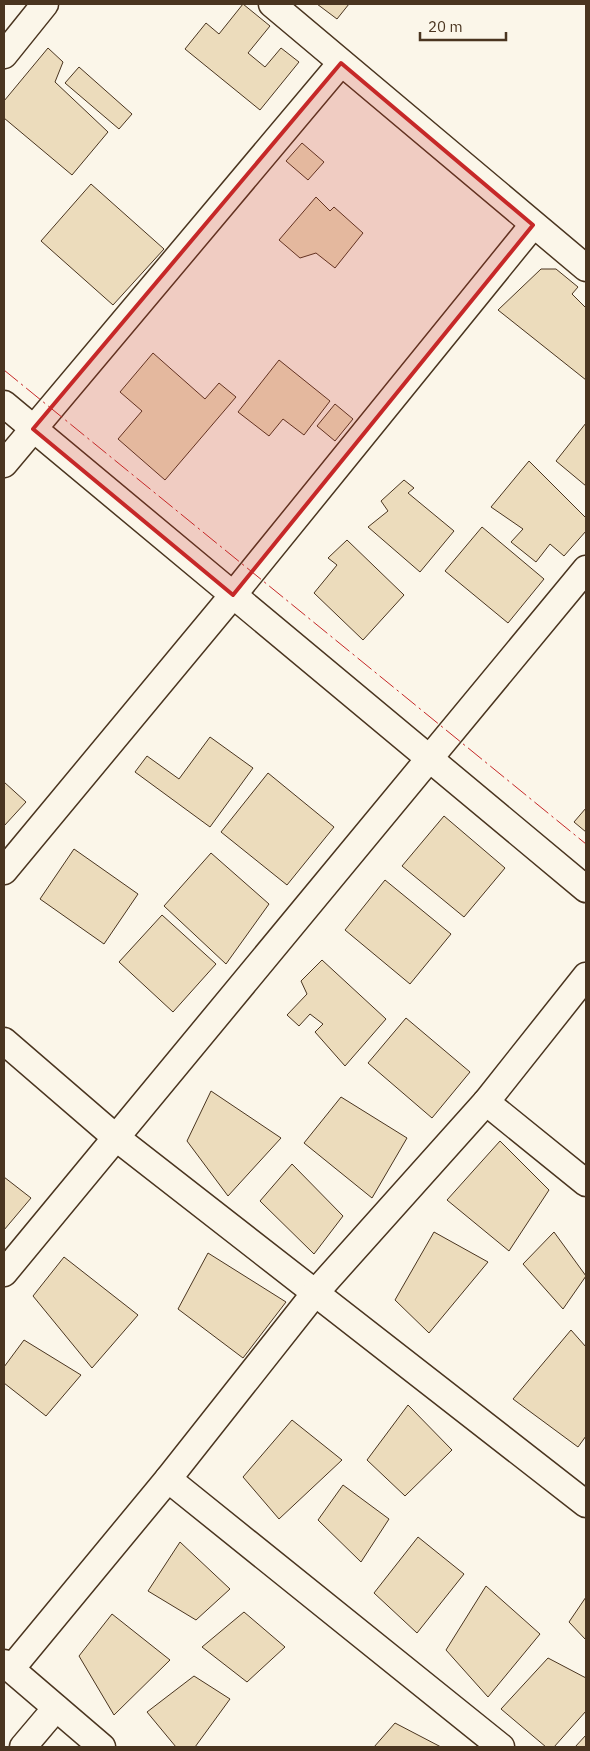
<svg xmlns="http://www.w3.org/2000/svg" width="590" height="1751" font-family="'IBM Plex Sans',sans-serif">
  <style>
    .building { fill: #ecdcbc; stroke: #4a3520 }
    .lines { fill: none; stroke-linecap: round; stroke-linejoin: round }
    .minor-casing { stroke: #4a3520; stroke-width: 29 }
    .minor { stroke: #fbf6e9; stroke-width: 26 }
    .power { stroke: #c62828; stroke-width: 1; stroke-dasharray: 18 4 2.5 4; stroke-linecap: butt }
    .marked { fill: #c62828; fill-opacity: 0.2; stroke: #c62828; stroke-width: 4; stroke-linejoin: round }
  </style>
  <rect width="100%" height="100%" fill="#fbf6e9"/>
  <g class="building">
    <path d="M 243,4 L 270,26 L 248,53 L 265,67 L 281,48 L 299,62 L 260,110 L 185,49 L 206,23 L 219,34 Z"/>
    <path d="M 317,4 L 349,4 L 337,19 Z"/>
    <path d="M 48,48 L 63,62 L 55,82 L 108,132 L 72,175 L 4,118 L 4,101 Z"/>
    <path d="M 79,67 L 132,114 L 119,129 L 65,83 Z"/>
    <path d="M 302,143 L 324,162 L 308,180 L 286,161 Z"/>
    <path d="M 91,184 L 164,249 L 113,305 L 41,241 Z"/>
    <path d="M 316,197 L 330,211 L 334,207 L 363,233 L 335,268 L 316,253 L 300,258 L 279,240 Z"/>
    <path d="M 541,269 L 556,269 L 578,287 L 572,294 L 586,308 L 586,380 L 498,310 Z"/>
    <path d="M 153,353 L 205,399 L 219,383 L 236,397 L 165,480 L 118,439 L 142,411 L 120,392 Z"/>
    <path d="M 279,360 L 330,401 L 304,435 L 283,419 L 269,436 L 238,412 Z"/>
    <path d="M 335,404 L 353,419 L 335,441 L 317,426 Z"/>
    <path d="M 586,423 L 586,486 L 556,461 Z"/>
    <path d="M 529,461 L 586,518 L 586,531 L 564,556 L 550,544 L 536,562 L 511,542 L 523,529 L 491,507 Z"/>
    <path d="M 404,480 L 414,488 L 408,493 L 454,531 L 420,572 L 368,527 L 388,511 L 381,501 Z"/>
    <path d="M 482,527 L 544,579 L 508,623 L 445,571 Z"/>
    <path d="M 347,540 L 404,595 L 363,640 L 314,593 L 337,565 L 328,558 Z"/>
    <path d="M 210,737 L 253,768 L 210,827 L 135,772 L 147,756 L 179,779 Z"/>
    <path d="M 268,773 L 334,827 L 287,885 L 221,832 Z"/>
    <path d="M 4,782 L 26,802 L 4,826 Z"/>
    <path d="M 586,808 L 586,832 L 574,822 Z"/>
    <path d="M 444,816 L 505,868 L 464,917 L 402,866 Z"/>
    <path d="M 74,849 L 138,894 L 104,944 L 40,899 Z"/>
    <path d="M 211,853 L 269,904 L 226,964 L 164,906 Z"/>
    <path d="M 385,880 L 451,934 L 410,984 L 345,930 Z"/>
    <path d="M 162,915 L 216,964 L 173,1012 L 119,962 Z"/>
    <path d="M 322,960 L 386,1019 L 345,1066 L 315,1032 L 323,1024 L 310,1014 L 299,1026 L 287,1015 L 307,994 L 301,981 Z"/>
    <path d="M 406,1018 L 470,1072 L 432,1118 L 368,1063 Z"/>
    <path d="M 211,1091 L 281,1138 L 228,1196 L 187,1141 Z"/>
    <path d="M 341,1097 L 407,1138 L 372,1198 L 304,1143 Z"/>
    <path d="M 500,1141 L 549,1190 L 509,1251 L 447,1200 Z"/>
    <path d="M 292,1164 L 343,1216 L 314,1254 L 260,1201 Z"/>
    <path d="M 4,1177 L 31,1198 L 4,1230 Z"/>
    <path d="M 434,1232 L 488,1262 L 429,1333 L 395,1300 Z"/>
    <path d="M 554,1232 L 586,1276 L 563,1309 L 523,1264 Z"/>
    <path d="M 208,1253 L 286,1302 L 243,1358 L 178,1309 Z"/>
    <path d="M 64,1257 L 138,1315 L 92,1368 L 33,1296 Z"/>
    <path d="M 571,1330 L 586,1347 L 586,1436 L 578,1447 L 513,1399 Z"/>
    <path d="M 24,1340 L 81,1375 L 46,1416 L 4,1383 L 4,1367 Z"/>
    <path d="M 408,1405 L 452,1450 L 405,1496 L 367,1460 Z"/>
    <path d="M 292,1420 L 342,1460 L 279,1519 L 243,1477 Z"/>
    <path d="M 343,1485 L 389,1519 L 361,1562 L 318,1520 Z"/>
    <path d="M 418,1537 L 464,1574 L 417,1633 L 374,1593 Z"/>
    <path d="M 180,1542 L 230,1589 L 196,1620 L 148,1591 Z"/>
    <path d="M 486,1586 L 540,1634 L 488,1697 L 446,1650 Z"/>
    <path d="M 586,1597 L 586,1640 L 569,1622 Z"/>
    <path d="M 244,1612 L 285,1647 L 247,1682 L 202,1647 Z"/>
    <path d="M 112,1614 L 170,1660 L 114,1715 L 79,1656 Z"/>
    <path d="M 548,1658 L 586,1678 L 586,1711 L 554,1747 L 546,1747 L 501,1709 Z"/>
    <path d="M 194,1676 L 230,1699 L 195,1747 L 176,1747 L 147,1712 Z"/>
    <path d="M 395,1723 L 441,1747 L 374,1747 Z"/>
    <path d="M 586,1735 L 586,1747 L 575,1747 Z"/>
  </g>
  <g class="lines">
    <g class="minor-casing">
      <g id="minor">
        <path d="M 272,4 L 586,268"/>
        <path d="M 4,55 L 45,4"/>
        <path d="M 4,404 L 586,889"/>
        <path d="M 4,464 L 341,63"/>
        <path d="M 4,871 L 233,595 L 533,225"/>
        <path d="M 4,1041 L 114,1136 L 586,1504"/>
        <path d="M 486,1102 L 586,1183"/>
        <path d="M 4,1273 L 586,569"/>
        <path d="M 168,1479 L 501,1747"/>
        <path d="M 4,1663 L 102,1747"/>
        <path d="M 11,1669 L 168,1479 L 315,1293 L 486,1102 L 586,976"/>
        <path d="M 23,1747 L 56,1708"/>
      </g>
    </g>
    <use href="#minor" class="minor"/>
    <path class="power" d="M 4,370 L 586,844"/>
  </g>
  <path class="marked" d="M 341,63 L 533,225 L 233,595 L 33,429 Z"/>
  <rect width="590" height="1751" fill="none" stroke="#4a3520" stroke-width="10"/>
  <path d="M420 32v8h86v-8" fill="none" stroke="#4a3520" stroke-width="2.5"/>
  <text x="428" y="32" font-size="15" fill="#4a3520" stroke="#fbf6e9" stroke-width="4" paint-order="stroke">20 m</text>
</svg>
